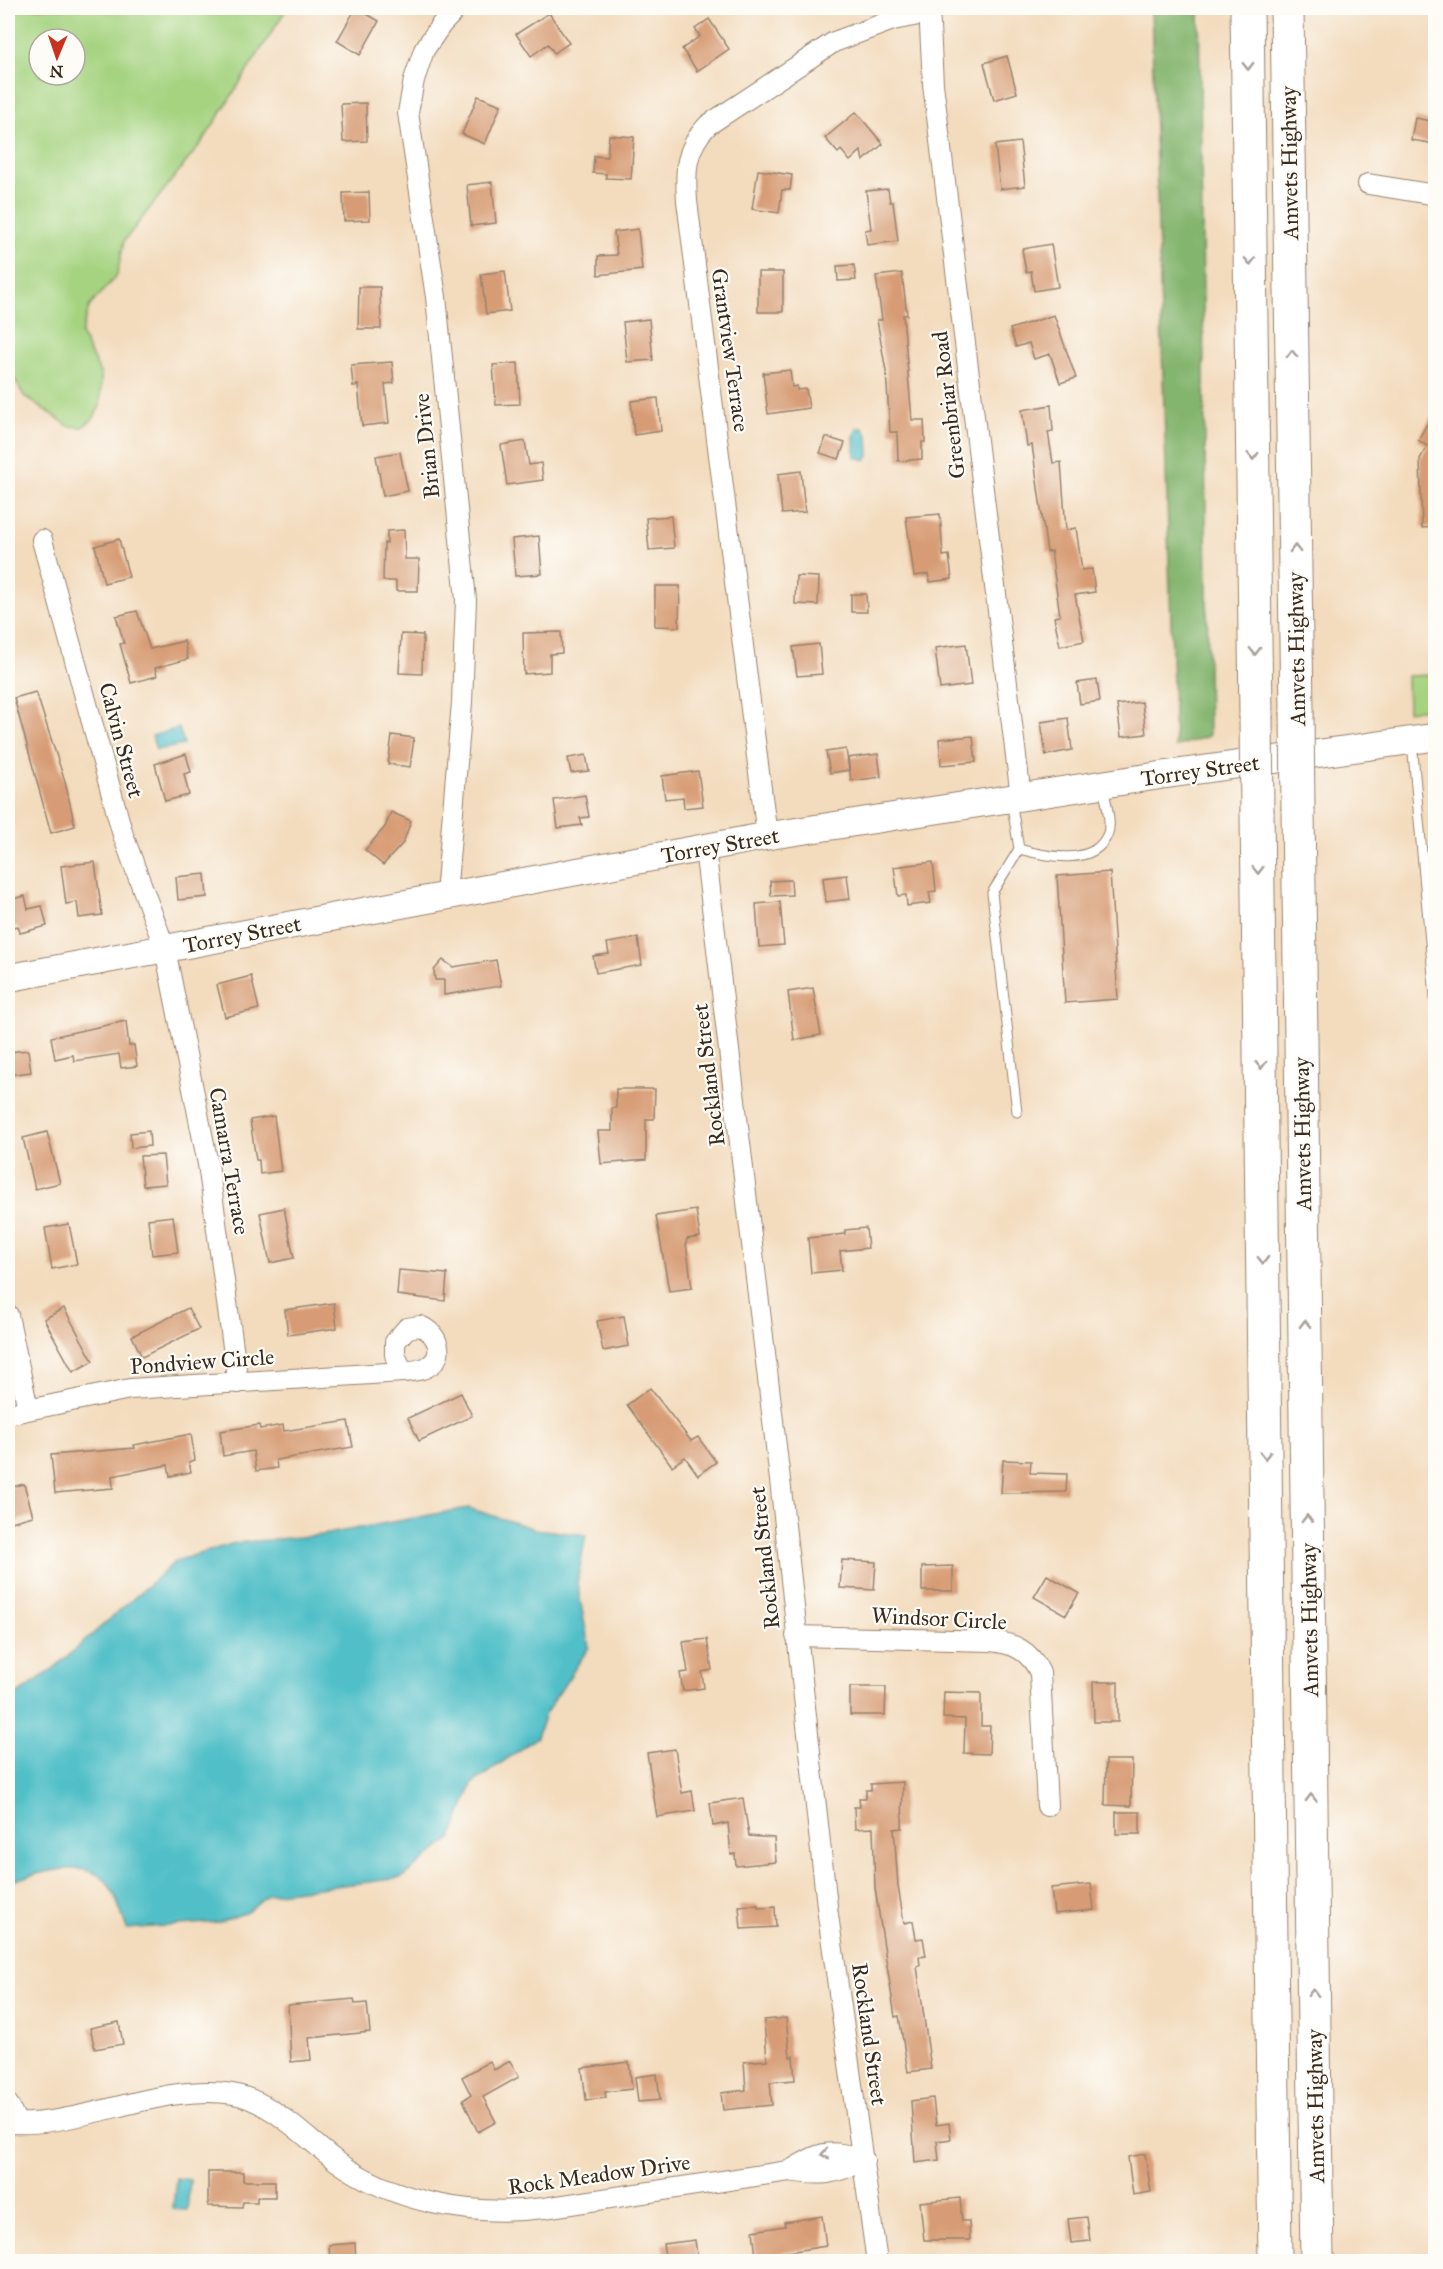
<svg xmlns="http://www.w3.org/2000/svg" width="1443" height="2269" font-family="'IM FELL Great Primer',serif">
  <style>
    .green { fill: #a5d380; stroke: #707e4f; stroke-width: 1.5; fill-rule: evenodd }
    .forest { fill: #84b56e; stroke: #607046; stroke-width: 1.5 }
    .water { fill: #51bfc8; stroke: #467473; stroke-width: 1.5 }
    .building { fill: #d79c75 }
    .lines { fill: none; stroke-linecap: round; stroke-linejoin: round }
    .lane-casing { stroke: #97826e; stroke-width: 11 }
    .street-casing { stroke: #97826e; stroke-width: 22 }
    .secondary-casing { stroke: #97826e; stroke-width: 29 }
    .highway-casing { stroke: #97826e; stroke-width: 35 }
    .lane { stroke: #fff; stroke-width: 9 }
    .street { stroke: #fff; stroke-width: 20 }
    .secondary { stroke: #fff; stroke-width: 27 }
    .highway { stroke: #fff; stroke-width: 33 }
    .highway-bridge-casing { stroke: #97826e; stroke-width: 35; stroke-linecap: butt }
    .highway-bridge { stroke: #fff; stroke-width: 33 }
    .oneway { stroke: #a79f9a }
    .labels { text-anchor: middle; stroke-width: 4.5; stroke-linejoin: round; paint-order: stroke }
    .street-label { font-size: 22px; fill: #3b2a1e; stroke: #fdfcf7 }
  </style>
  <rect width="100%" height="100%" fill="#fdfcf7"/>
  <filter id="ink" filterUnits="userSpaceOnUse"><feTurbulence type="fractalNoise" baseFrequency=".0167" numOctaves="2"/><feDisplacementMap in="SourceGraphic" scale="12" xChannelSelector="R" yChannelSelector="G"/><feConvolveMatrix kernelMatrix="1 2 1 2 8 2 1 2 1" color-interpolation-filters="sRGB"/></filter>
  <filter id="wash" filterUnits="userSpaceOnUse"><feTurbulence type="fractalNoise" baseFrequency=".008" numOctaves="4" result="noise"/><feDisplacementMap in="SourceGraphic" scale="24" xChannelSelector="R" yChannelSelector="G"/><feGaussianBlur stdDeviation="1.35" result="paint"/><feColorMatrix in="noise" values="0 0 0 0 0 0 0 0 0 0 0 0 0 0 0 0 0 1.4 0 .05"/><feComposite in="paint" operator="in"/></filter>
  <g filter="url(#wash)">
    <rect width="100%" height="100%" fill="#f3dbbd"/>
    <g class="green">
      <path d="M 8,8 L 287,8 L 205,138 L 124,241 L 117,275 L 89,307 L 81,334 L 101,375 L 100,406 L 93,419 L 82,427 L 69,426 L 24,396 L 8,367 ZM 39,39 L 75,39 L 75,75 L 39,75 Z"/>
      <path d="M 1435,675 L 1435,707 L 1408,711 L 1407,676 Z"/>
    </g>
    <path class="forest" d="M 1151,8 L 1199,8 L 1209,736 L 1175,747 Z"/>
    <g class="water">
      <path d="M 857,428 L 863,428 L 868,435 L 869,456 L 866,460 L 855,457 L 854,436 Z"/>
      <path d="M 179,728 L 184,745 L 156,750 L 152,736 Z"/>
      <path d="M 468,1508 L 535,1529 L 586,1535 L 577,1583 L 589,1647 L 545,1714 L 537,1737 L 472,1784 L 452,1838 L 401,1878 L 268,1894 L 247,1912 L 219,1922 L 127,1929 C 122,1915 117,1898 109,1885 C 89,1855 35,1874 8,1882 L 8,1701 L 54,1668 L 176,1561 L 235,1543 L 322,1535 Z"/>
      <path d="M 176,2178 L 190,2180 L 187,2210 L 173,2209 Z"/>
    </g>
    <g id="blocks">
      <g class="building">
        <path d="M 356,8 L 379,21 L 360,55 L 337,41 Z"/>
        <path d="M 549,13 L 569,43 L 554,53 L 548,44 L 531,56 L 516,34 Z"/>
        <path d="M 709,19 L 729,49 L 697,71 L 682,49 L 700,36 L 695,29 Z"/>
        <path d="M 1007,56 L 1017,93 L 994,100 L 984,63 Z"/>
        <path d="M 478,96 L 501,105 L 485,144 L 462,134 Z"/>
        <path d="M 366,103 L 367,141 L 343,142 L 341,104 Z"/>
        <path d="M 856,112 L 883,144 L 863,161 L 861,151 L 850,161 L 841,150 L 838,153 L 825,138 Z"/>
        <path d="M 1415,118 L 1436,122 L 1436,144 L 1411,140 Z"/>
        <path d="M 609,135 L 634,137 L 631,179 L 606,178 L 606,174 L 593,173 L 594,156 L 607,157 Z"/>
        <path d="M 1020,142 L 1025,186 L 1000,189 L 995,145 Z"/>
        <path d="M 758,170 L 792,175 L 790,190 L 782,190 L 779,213 L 752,209 Z"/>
        <path d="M 492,182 L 496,223 L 471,226 L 467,185 Z"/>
        <path d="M 888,189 L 890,202 L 893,202 L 898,241 L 867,245 L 865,230 L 871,229 L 866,191 Z"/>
        <path d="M 369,192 L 370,220 L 344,221 L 343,193 Z"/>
        <path d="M 638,229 L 642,270 L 598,275 L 598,256 L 617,255 L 614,232 Z"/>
        <path d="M 1051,244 L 1058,287 L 1034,291 L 1031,271 L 1026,272 L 1022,249 Z"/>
        <path d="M 854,265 L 856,280 L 838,281 L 837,266 Z"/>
        <path d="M 505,271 L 510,311 L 486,314 L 481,274 Z"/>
        <rect x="758" y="272" width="25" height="40"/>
        <path d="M 902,273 L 907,315 L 903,315 L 912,420 L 924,420 L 925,442 L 922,442 L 922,459 L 898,461 L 897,432 L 890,432 L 886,371 L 877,320 L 882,320 L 876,276 Z"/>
        <path d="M 359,287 L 380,287 L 381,329 L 358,329 Z"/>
        <path d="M 1054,315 L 1076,378 L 1060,383 L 1050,354 L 1034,359 L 1029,343 L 1016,347 L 1010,329 Z"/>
        <path d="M 649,319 L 653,360 L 627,362 L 623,322 Z"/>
        <path d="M 392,362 L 394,383 L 385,384 L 389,423 L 362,426 L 358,385 L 353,386 L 351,365 Z"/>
        <path d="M 518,363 L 520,404 L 496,405 L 493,365 Z"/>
        <path d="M 790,370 L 792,387 L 797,386 L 797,390 L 806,389 L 809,408 L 768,414 L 763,373 Z"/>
        <path d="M 658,398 L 661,431 L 634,435 L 631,401 Z"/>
        <path d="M 1051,405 L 1053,431 L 1048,432 L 1053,463 L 1061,462 L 1066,530 L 1076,528 L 1082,570 L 1092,569 L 1095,592 L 1075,595 L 1084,641 L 1060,646 L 1054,617 L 1060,616 L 1051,551 L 1047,552 L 1032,445 L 1027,446 L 1022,410 Z"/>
        <path d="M 1436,408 L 1436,527 L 1422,528 L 1420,459 L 1427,446 L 1418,440 Z"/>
        <path d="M 826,437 L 845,443 L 839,459 L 820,453 Z"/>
        <path d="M 525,441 L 529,465 L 541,463 L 543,480 L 507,485 L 501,445 Z"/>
        <path d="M 400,452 L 408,491 L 383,496 L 376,456 Z"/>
        <path d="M 801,471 L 805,512 L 782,514 L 778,474 Z"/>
        <path d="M 940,514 L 943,556 L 949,555 L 952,579 L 930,582 L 928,574 L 914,576 L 906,517 Z"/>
        <path d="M 671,516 L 674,548 L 649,550 L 646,518 Z"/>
        <path d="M 404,530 L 405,559 L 419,559 L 418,591 L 396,591 L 396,581 L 383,581 L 384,543 L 387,543 L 387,531 Z"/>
        <path d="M 539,536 L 542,574 L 515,576 L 512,539 Z"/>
        <path d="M 119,539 L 129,577 L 104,583 L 95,546 Z"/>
        <path d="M 796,576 L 819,577 L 818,605 L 795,604 Z"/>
        <path d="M 655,586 L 680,586 L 679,627 L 655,626 Z"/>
        <path d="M 851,594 L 866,594 L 867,612 L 851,612 Z"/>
        <path d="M 137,611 L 150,649 L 184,641 L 188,659 L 155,668 L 157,676 L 131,683 L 120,644 L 124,643 L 116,616 Z"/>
        <path d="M 561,632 L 562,653 L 550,654 L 550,672 L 524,674 L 523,633 Z"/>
        <path d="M 401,634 L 423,635 L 422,674 L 399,673 Z"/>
        <path d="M 819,644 L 822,674 L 797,676 L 793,647 Z"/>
        <path d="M 966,644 L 971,685 L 940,689 L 935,648 Z"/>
        <path d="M 1097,680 L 1100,701 L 1080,704 L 1077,683 Z"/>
        <path d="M 36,692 L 65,782 L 75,826 L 51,833 L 14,698 Z"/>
        <path d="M 1142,702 L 1146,734 L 1121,737 L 1117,705 Z"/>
        <path d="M 1068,718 L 1072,750 L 1046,755 L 1041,722 Z"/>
        <path d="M 392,735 L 414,738 L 410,767 L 388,764 Z"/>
        <path d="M 973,736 L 976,762 L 941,765 L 939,739 Z"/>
        <path d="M 846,749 L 849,770 L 830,773 L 826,752 Z"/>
        <path d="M 186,754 L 191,772 L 184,774 L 189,795 L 165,801 L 155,764 Z"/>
        <path d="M 878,754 L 881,777 L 851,781 L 848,758 Z"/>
        <path d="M 586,755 L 589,771 L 571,773 L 568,758 Z"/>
        <path d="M 698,771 L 703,806 L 684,808 L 683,797 L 665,799 L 662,776 Z"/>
        <path d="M 585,795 L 589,817 L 580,818 L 582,825 L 558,828 L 554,800 Z"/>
        <path d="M 391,812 L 411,821 L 403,843 L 383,865 L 365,850 L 385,827 Z"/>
        <path d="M 95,862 L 102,915 L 79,918 L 77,902 L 66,904 L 61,866 Z"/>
        <path d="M 933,862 L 936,891 L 929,892 L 931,903 L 907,906 L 906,895 L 898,896 L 894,867 Z"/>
        <path d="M 1110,872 L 1118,999 L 1065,1003 L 1057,876 Z"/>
        <path d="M 205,874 L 207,897 L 178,900 L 176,877 Z"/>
        <path d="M 847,875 L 850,899 L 826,902 L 823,878 Z"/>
        <path d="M 791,880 L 792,895 L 771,896 L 770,881 Z"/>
        <path d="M 25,896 L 28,909 L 42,906 L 47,926 L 20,933 L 18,926 L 8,928 L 8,900 Z"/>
        <path d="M 780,902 L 784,945 L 759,947 L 756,904 Z"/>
        <path d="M 638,938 L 642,965 L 596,973 L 593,956 L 609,954 L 607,943 Z"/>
        <path d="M 443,960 L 453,967 L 496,960 L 501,986 L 444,995 L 444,980 L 435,980 L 434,970 Z"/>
        <path d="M 251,976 L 259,1009 L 225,1017 L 217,985 Z"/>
        <path d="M 813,988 L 821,1035 L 794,1040 L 788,992 Z"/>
        <path d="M 126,1021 L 129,1046 L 134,1045 L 137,1066 L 121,1068 L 119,1054 L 74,1061 L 73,1055 L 55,1059 L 51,1037 Z"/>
        <path d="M 28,1050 L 31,1072 L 8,1075 L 8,1052 Z"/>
        <path d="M 616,1089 L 655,1089 L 654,1119 L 646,1119 L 646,1160 L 601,1164 L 598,1131 L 612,1131 L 612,1108 L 616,1108 Z"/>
        <path d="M 274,1116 L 281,1171 L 260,1174 L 259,1160 L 256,1160 L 250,1120 Z"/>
        <path d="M 149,1131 L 150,1146 L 131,1148 L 130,1133 Z"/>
        <path d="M 47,1132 L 60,1183 L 35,1189 L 23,1138 Z"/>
        <path d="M 163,1155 L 166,1184 L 143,1186 L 140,1156 Z"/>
        <path d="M 284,1208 L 294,1258 L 270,1263 L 260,1213 Z"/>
        <path d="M 696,1210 L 700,1237 L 687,1239 L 686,1243 L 692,1288 L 669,1291 L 656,1216 Z"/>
        <path d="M 173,1216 L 178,1252 L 152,1255 L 148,1219 Z"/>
        <path d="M 69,1224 L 77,1264 L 52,1269 L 45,1228 Z"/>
        <path d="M 866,1228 L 868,1248 L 840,1251 L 842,1270 L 811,1273 L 808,1238 L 845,1234 L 845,1230 Z"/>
        <path d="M 399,1270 L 447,1274 L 445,1301 L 397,1295 Z"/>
        <path d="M 334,1303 L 337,1328 L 288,1335 L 285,1310 Z"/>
        <path d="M 64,1308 L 93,1361 L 73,1372 L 44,1319 Z"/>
        <path d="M 188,1308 L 199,1329 L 142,1357 L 132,1336 Z"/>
        <path d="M 624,1316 L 629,1346 L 603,1351 L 597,1321 Z"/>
        <path d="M 650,1388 L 691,1441 L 698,1437 L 716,1462 L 698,1475 L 685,1457 L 672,1466 L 627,1405 Z"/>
        <path d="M 461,1393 L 472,1416 L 419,1441 L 408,1418 Z"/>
        <path d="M 348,1421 L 353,1447 L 276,1460 L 277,1468 L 256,1471 L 253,1451 L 223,1456 L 220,1431 L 259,1425 L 260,1429 L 283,1425 L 284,1431 Z"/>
        <path d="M 191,1434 L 195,1460 L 189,1462 L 191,1472 L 170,1476 L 168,1465 L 112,1476 L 113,1488 L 55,1493 L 51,1455 L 135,1448 L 134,1445 Z"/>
        <path d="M 1003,1460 L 1031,1461 L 1030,1473 L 1067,1474 L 1066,1492 L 1001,1493 Z"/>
        <path d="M 24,1484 L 33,1516 L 8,1523 L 8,1488 Z"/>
        <path d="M 842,1560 L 876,1562 L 874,1590 L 840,1588 Z"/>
        <path d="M 953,1566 L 953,1591 L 922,1591 L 922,1567 Z"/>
        <path d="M 1047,1575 L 1079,1593 L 1066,1615 L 1034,1597 Z"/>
        <path d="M 707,1639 L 712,1670 L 702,1672 L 704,1688 L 683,1691 L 680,1673 L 688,1672 L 683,1642 Z"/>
        <path d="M 1093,1682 L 1118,1682 L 1118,1722 L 1094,1722 Z"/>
        <path d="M 850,1687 L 886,1687 L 885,1715 L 850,1715 Z"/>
        <path d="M 944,1692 L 981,1693 L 981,1726 L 990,1726 L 989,1754 L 964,1753 L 965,1719 L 943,1718 Z"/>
        <path d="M 675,1749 L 682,1793 L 692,1791 L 695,1811 L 657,1817 L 647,1753 Z"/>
        <path d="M 1106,1760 L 1132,1760 L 1131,1806 L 1105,1805 Z"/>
        <path d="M 903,1782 L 902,1828 L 894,1829 L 898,1886 L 904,1923 L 913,1921 L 916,1939 L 923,1938 L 926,1956 L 919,1957 L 920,1965 L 917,1966 L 931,2069 L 908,2072 L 899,2016 L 895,2017 L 875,1888 L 873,1828 L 855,1829 L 854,1807 L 860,1807 L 859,1798 L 866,1798 L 866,1790 L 871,1790 L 871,1784 Z"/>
        <path d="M 743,1798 L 749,1836 L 774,1838 L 776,1862 L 736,1866 L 735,1854 L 731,1855 L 728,1823 L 713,1826 L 710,1803 Z"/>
        <rect x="1116" y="1812" width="24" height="22"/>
        <path d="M 1091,1884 L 1094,1910 L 1054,1914 L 1051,1888 Z"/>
        <path d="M 758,1905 L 758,1908 L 775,1907 L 776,1927 L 741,1929 L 739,1906 Z"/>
        <path d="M 354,1999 L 355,2004 L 367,2003 L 370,2032 L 309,2038 L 311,2060 L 291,2062 L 288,2005 Z"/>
        <path d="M 786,2018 L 790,2057 L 793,2056 L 795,2080 L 770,2082 L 772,2105 L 723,2110 L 721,2093 L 746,2090 L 744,2062 L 767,2060 L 764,2020 Z"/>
        <path d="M 119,2022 L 123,2044 L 95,2049 L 90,2028 Z"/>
        <path d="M 490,2061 L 494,2070 L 510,2061 L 519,2077 L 483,2097 L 496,2122 L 478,2132 L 463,2100 L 471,2095 L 462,2077 Z"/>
        <path d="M 629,2062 L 632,2089 L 605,2092 L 606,2098 L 586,2100 L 582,2068 Z"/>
        <path d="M 657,2074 L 660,2100 L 638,2102 L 635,2077 Z"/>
        <path d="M 933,2098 L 936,2125 L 949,2123 L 951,2139 L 937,2141 L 939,2160 L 915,2163 L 911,2101 Z"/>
        <path d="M 1145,2154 L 1151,2192 L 1133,2195 L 1128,2157 Z"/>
        <path d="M 208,2172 L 243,2172 L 243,2181 L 275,2181 L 275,2197 L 257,2197 L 257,2202 L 243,2202 L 242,2207 L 208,2206 Z"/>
        <path d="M 960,2198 L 962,2221 L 969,2221 L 970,2240 L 924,2240 L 920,2202 Z"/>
        <path d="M 822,2216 L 826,2246 L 756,2257 L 753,2231 L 785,2226 L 784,2222 Z"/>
        <path d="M 1087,2217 L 1090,2241 L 1071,2243 L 1068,2219 Z"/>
        <path d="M 695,2240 L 698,2262 L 666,2262 L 663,2244 Z"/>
        <path d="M 355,2243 L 356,2262 L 330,2262 L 329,2245 Z"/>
      </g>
    </g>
  </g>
  <g filter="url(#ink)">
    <use href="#blocks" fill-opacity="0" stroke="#97826e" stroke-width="1.5"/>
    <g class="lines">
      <g class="lane-casing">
        <g id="lane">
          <path d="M 1412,742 L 1436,1008"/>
          <path d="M 1011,800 L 1019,849 C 1045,856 1095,868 1108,833 C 1112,821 1105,799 1103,786"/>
          <path d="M 1017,1112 L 992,893 L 1019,849"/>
        </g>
      </g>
      <g class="street-casing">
        <g id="street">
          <path d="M 929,8 L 933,84 L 1021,797"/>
          <path d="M 1368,184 L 1436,195"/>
          <path d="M 42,540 L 123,835 L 165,949 L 208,1164 L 238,1383"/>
          <path d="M 767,836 L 687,201 C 685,171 685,148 708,125 L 834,42 L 893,20 L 929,13"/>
          <path d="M 705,848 L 780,1480 L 828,1915 L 877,2262"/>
          <path d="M 446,896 L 462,702 L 466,600 L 436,297 L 408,113 L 414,80 L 424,50 L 441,25 L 457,8"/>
          <path d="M 8,1315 L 28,1409"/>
          <path d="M 420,1326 C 438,1333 447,1357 427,1367 C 420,1371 411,1371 403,1372 L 395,1355 L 395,1342 L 407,1328 Z"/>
          <path d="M 8,1414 L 130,1389 L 403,1372"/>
          <path d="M 796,1636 L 990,1641 C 1013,1643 1030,1650 1040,1673 L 1047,1806"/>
          <path d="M 8,2104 L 17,2123"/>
          <path d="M 8,2123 C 81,2128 161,2082 233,2094 C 272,2101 304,2137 335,2160 C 394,2203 472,2217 544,2208 L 789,2171 C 821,2176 834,2175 864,2160"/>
          <path d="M 789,2171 C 821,2152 828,2148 864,2160"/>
        </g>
      </g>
      <g class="secondary-casing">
        <path id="secondary" d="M 8,978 L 767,836 L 1163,775 L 1436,737"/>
      </g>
      <g class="highway-casing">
        <g id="highway">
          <path d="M 1247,8 L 1256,716"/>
          <path d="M 1287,8 L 1297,712"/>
          <path d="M 1298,810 L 1317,2262"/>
          <path d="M 1257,812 L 1275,2262"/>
        </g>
      </g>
      <use href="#lane" class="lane"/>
      <use href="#street" class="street"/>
      <use href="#secondary" class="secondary"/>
      <use href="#highway" class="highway"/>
      <g class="highway-bridge-casing">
        <g id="highway-bridge">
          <path d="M 1297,712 L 1298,810"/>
          <path d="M 1256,716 L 1257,812"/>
        </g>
      </g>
      <use href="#highway-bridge" class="highway-bridge"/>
    </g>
    <defs><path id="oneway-chevron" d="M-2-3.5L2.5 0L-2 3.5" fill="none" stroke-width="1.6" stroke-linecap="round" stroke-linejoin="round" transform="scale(1.5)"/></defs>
    <g class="oneway">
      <use href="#oneway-chevron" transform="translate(1248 66) rotate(89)"/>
      <use href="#oneway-chevron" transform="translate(1250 261) rotate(89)"/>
      <use href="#oneway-chevron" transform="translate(1292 354) rotate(-91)"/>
      <use href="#oneway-chevron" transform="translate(1253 456) rotate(89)"/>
      <use href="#oneway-chevron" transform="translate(1295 549) rotate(-91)"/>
      <use href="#oneway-chevron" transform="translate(1255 651) rotate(89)"/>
      <use href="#oneway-chevron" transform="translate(1258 870) rotate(89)"/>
      <use href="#oneway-chevron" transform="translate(1261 1065) rotate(89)"/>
      <use href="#oneway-chevron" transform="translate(1263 1260) rotate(89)"/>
      <use href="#oneway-chevron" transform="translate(1305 1324) rotate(-91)"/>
      <use href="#oneway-chevron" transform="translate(1265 1455) rotate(89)"/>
      <use href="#oneway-chevron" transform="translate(1307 1519) rotate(-91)"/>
      <use href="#oneway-chevron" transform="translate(1311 1798) rotate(-91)"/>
      <use href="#oneway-chevron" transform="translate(1313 1993) rotate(-91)"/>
      <use href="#oneway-chevron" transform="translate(825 2154) rotate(170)"/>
    </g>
  </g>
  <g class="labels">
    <g class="street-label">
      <text transform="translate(1289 163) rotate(-91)" y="8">Amvets Highway</text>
      <text transform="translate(731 350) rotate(82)" y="8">Grantview Terrace</text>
      <text transform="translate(948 405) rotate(-97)" y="8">Greenbriar Road</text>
      <text transform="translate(426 446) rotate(-96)" y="8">Brian Drive</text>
      <text transform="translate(1296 649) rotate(-91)" y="8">Amvets Highway</text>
      <text transform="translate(122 740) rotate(75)" y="8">Calvin Street</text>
      <text transform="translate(1200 770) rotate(-8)" y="8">Torrey Street</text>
      <text transform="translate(720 845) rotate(-10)" y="8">Torrey Street</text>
      <text transform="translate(242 934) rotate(-11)" y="8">Torrey Street</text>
      <text transform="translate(708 1075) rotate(-97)" y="8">Rockland Street</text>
      <text transform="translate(1302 1134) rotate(-91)" y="8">Amvets Highway</text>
      <text transform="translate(230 1161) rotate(80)" y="8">Camarra Terrace</text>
      <text transform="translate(202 1361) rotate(-4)" y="8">Pondview Circle</text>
      <text transform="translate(764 1558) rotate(-96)" y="8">Rockland Street</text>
      <text transform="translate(939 1618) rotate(3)" y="8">Windsor Circle</text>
      <text transform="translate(1309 1620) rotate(-91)" y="8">Amvets Highway</text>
      <text transform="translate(870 2034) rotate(82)" y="8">Rockland Street</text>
      <text transform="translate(1315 2106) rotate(-91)" y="8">Amvets Highway</text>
      <text transform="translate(599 2174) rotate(-8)" y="8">Rock Meadow Drive</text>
    </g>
  </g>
  <rect width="1443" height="2269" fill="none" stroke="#fdfcf7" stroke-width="30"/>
  <g transform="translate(57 57) rotate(182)"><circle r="28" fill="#fdfcf7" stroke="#afa8a0" stroke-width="1.5"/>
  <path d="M0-4.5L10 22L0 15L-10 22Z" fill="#c8321e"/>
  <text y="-9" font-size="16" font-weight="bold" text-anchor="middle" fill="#3b2a1e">N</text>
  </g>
</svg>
